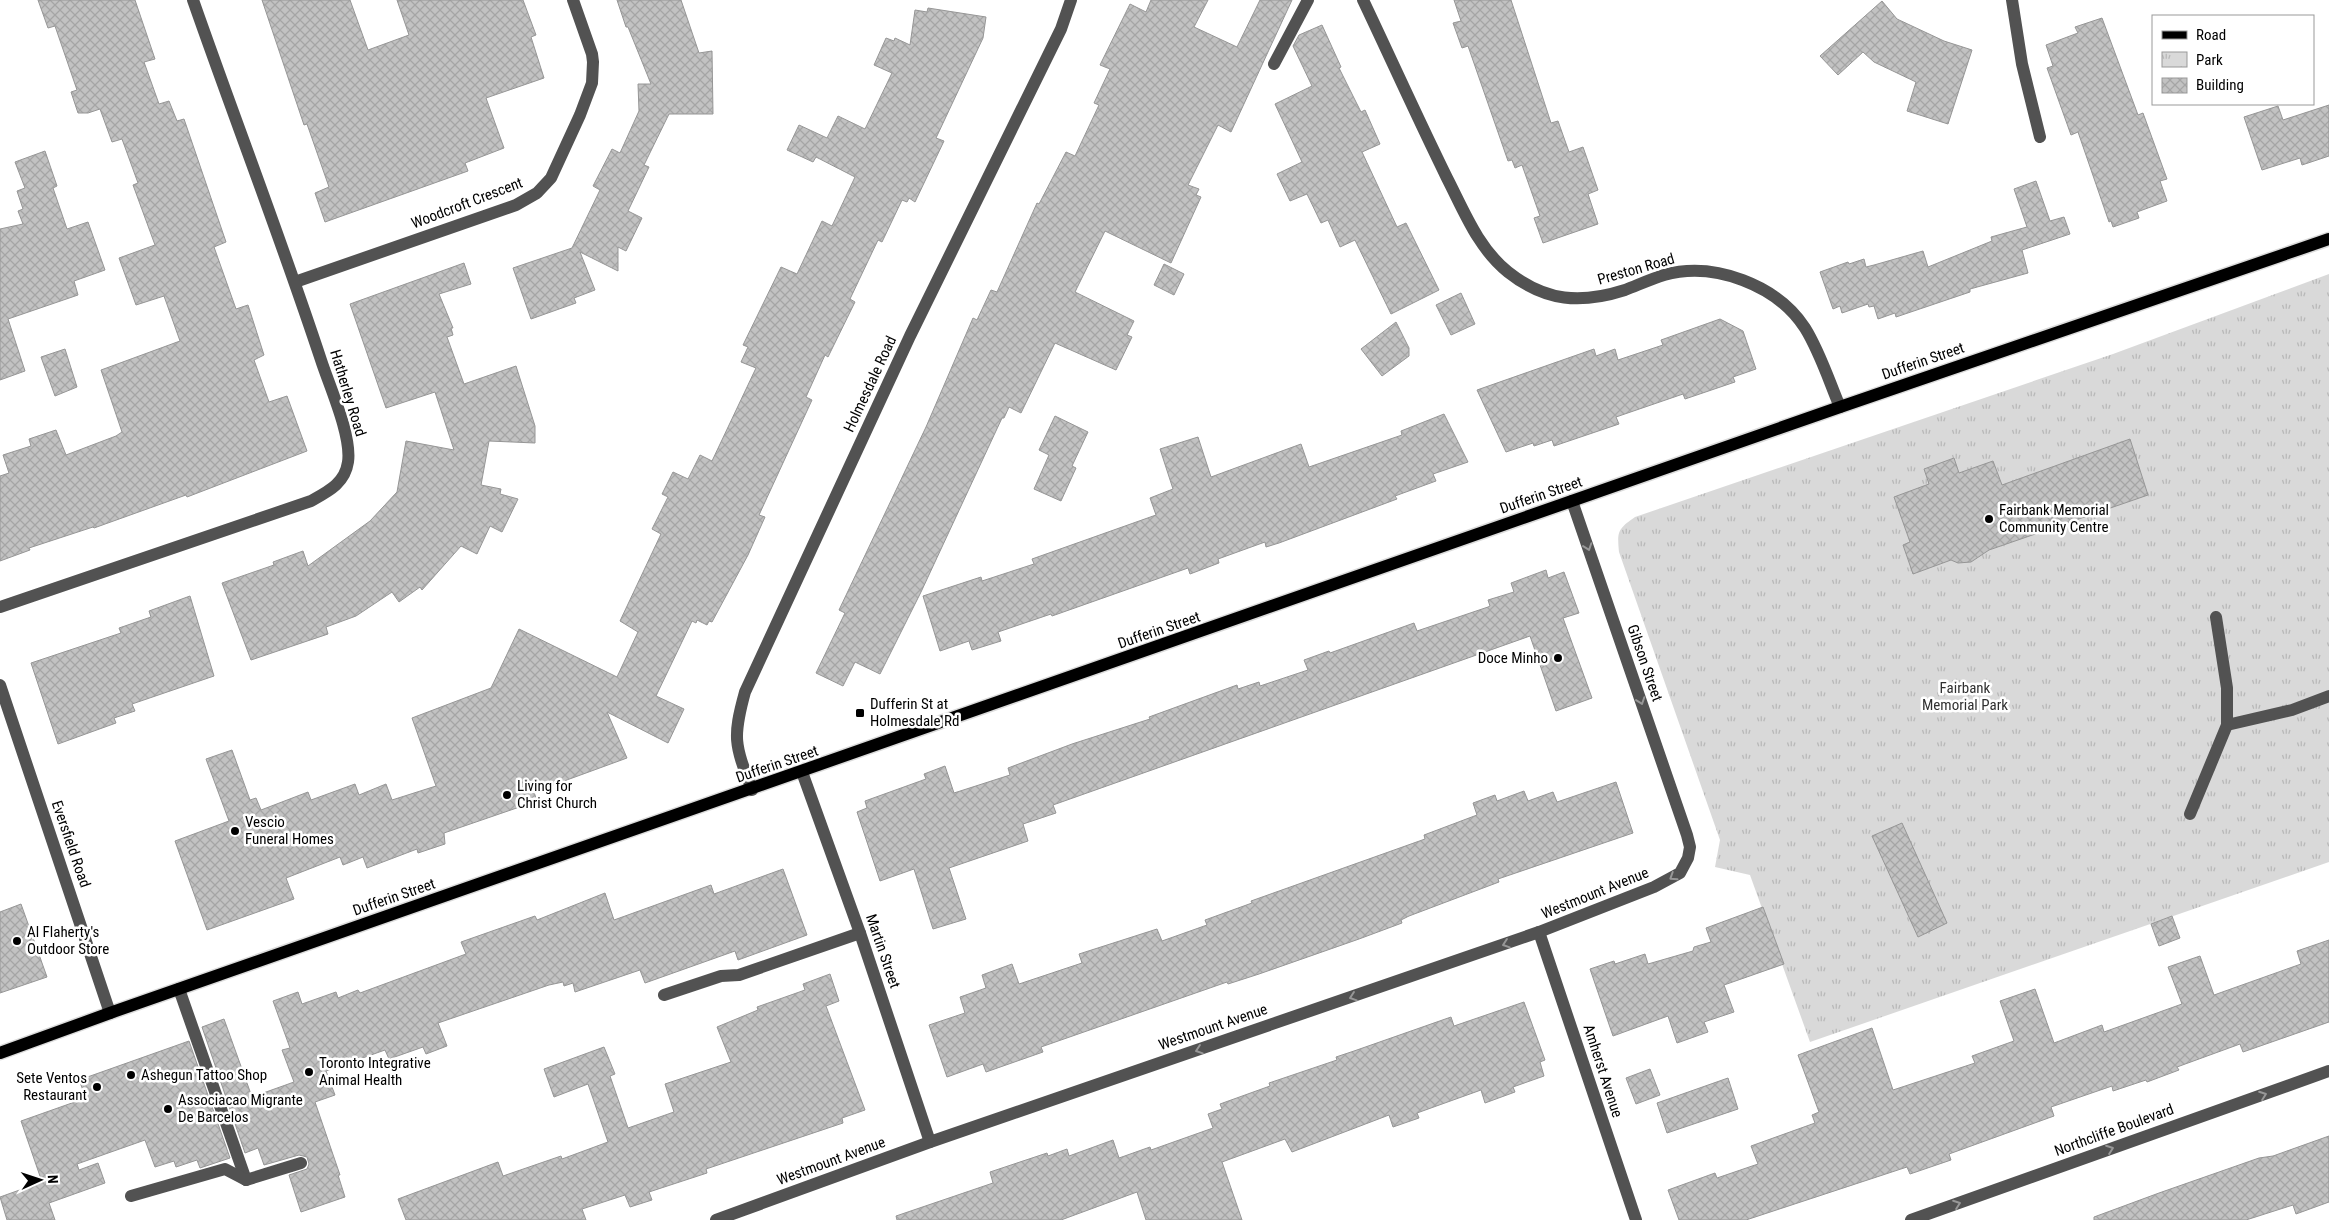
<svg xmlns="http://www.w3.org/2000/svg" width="2329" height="1220" font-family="'Roboto Condensed',sans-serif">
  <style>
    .park { fill: url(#park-tufts) }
    .building { fill: url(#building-cross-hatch); stroke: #969696 }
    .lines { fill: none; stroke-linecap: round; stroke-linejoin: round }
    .major-casing { stroke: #dbdbdb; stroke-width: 15 }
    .minor { stroke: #525252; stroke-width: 12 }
    .major { stroke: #000; stroke-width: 12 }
    .oneway { stroke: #979797 }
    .poi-dot { fill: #000; stroke: #fff; stroke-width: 2 }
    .labels { text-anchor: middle; stroke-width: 5; stroke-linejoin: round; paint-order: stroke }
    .street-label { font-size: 15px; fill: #000; stroke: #fff }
    .poi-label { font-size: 15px; fill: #000; stroke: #fff; text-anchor: start }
    .park-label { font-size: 15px; fill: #303030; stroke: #fff }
  </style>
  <defs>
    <pattern id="park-tufts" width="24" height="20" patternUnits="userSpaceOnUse" patternTransform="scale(1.25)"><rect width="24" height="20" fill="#d9d9d9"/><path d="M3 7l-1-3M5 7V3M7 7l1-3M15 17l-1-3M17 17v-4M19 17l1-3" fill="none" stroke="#b8b8b8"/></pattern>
    <pattern id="building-cross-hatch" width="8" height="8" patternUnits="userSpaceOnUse" patternTransform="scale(1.25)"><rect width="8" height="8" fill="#c2c2c2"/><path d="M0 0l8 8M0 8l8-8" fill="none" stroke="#a5a5a5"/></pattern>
  </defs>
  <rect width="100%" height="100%" fill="#fff"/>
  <path class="park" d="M 2329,274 L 2329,862 L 1810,1042 L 1750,875 L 1715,867 L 1720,840 L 1619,552 C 1617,531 1618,529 1635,517 L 2113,354 Z"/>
  <g class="building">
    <path d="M 38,0 L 135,0 L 155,59 L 144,62 L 159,104 L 169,101 L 177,121 L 184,119 L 226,242 L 214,247 L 236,309 L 248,305 L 264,355 L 254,360 L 269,402 L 287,396 L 307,451 L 187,497 L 186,495 L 94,528 L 93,527 L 29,548 L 30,550 L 0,561 L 0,476 L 9,473 L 3,455 L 31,446 L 29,439 L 56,430 L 66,455 L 116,436 L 122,432 L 101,370 L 180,341 L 164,296 L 136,305 L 119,258 L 155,245 L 133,185 L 138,183 L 122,139 L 112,142 L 100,109 L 88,113 L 78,113 L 71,92 L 77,90 L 55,26 L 48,28 Z"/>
    <path d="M 262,0 L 350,0 L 368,50 L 409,35 L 397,0 L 523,0 L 536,35 L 531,37 L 544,78 L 486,98 L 504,148 L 465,163 L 468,171 L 325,222 L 315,193 L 329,187 L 307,124 L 304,125 Z"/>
    <path d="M 617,0 L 681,0 L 699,53 L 712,51 L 713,114 L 669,114 L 644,165 L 649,167 L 628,211 L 642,218 L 626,251 L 618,247 L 618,271 L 580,252 L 595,290 L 574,298 L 576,303 L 531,319 L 513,268 L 572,248 L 600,190 L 593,186 L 612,149 L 620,153 L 639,111 L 638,84 L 651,84 L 628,27 L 626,27 Z"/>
    <path d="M 1151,0 L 1208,0 L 1194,27 L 1237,47 L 1260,0 L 1292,0 L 1231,132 L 1218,125 L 1188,185 L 1199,189 L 1196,195 L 1201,197 L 1171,263 L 1105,231 L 1075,292 L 1134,321 L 1127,335 L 1132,337 L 1116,370 L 1055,343 L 1021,413 L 1009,407 L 1004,418 L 1002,418 L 921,592 L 880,674 L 855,662 L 843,686 L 816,673 L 845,613 L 839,610 L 926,427 L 973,318 L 977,320 L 991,290 L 997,292 L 1037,203 L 1039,204 L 1066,152 L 1075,156 L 1099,105 L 1094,103 L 1110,69 L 1100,65 L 1130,4 L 1146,12 Z"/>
    <path d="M 1454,0 L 1511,0 L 1551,123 L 1558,121 L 1569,152 L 1583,147 L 1598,190 L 1588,194 L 1598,224 L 1543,243 L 1534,218 L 1540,216 L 1522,165 L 1515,168 L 1512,160 L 1508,161 L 1468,46 L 1462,48 L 1453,23 L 1461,21 Z"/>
    <path d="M 1882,1 L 1897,19 L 1944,41 L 1972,50 L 1948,124 L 1907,111 L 1916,82 L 1874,62 L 1863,52 L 1838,75 L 1820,56 Z"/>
    <path d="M 928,8 L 986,17 L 983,38 L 936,138 L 944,141 L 915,202 L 909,198 L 907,202 L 902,200 L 882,242 L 878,240 L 850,299 L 855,302 L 828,357 L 825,355 L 806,397 L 812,400 L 759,515 L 765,517 L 748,555 L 712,622 L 709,621 L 707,625 L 697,620 L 696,623 L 692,621 L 656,696 L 684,709 L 668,743 L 607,712 L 627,758 L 534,792 L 537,801 L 444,833 L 445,844 L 418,853 L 417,849 L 367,868 L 363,857 L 343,865 L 340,857 L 286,878 L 294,899 L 207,930 L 175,841 L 229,821 L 206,759 L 232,750 L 250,800 L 256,798 L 261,810 L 308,792 L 311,800 L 355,784 L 359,795 L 386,784 L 392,800 L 436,786 L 412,718 L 491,688 L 519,629 L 617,677 L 638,632 L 620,621 L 661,534 L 652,529 L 668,497 L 662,494 L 673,472 L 688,479 L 700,455 L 712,461 L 756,368 L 741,362 L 748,347 L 743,345 L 781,267 L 797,274 L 822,221 L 832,226 L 855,177 L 816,157 L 813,162 L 787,150 L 799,125 L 827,138 L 838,116 L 865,129 L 892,73 L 874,65 L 886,38 L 894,41 L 895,38 L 910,45 L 915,10 L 927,12 Z"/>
    <path d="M 2102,18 L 2138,115 L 2143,113 L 2167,179 L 2160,181 L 2167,201 L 2137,212 L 2139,218 L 2113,227 L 2111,221 L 2109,222 L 2078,132 L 2071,135 L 2047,68 L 2053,66 L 2046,45 L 2078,33 L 2075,27 Z"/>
    <path d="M 1322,25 L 1341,67 L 1339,68 L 1361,112 L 1365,110 L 1380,144 L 1362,152 L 1397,227 L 1406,223 L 1439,290 L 1391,314 L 1355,240 L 1340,247 L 1328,220 L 1321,223 L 1307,194 L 1290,201 L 1277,174 L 1302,162 L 1275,104 L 1312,86 L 1293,46 L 1299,35 Z"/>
    <path d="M 2329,105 L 2329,156 L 2302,165 L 2300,158 L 2262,170 L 2244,117 L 2278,106 L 2283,120 Z"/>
    <path d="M 45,151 L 57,186 L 53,188 L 67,229 L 88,222 L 105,270 L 74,281 L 78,295 L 8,319 L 25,371 L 0,380 L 0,229 L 23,224 L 18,211 L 23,209 L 17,191 L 25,188 L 15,162 Z"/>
    <path d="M 2036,181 L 2050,221 L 2064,217 L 2070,234 L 2022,250 L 2028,273 L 1970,289 L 1970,292 L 1896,317 L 1895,313 L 1878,319 L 1874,306 L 1869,307 L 1868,304 L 1842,313 L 1840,306 L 1833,309 L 1820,272 L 1848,262 L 1849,264 L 1864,259 L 1866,267 L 1874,265 L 1923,251 L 1928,267 L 1992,241 L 1991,237 L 2027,227 L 2014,189 Z"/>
    <path d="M 464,263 L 471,284 L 439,294 L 453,328 L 451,328 L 453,335 L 447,337 L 464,384 L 516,366 L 535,426 L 535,443 L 489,441 L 481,485 L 501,489 L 500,494 L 518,499 L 502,532 L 490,526 L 477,554 L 461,546 L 422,590 L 420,587 L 399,602 L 392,592 L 356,616 L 326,627 L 328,634 L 251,660 L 222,583 L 274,565 L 273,562 L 303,551 L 308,566 L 370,521 L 397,492 L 406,441 L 454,450 L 435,392 L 386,408 L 350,304 Z"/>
    <path d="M 1164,264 L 1184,274 L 1174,295 L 1154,285 Z"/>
    <path d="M 1461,293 L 1475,324 L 1451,335 L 1436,305 Z"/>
    <path d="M 1720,319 L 1743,331 L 1756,369 L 1733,377 L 1735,382 L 1685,399 L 1683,394 L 1616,417 L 1619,424 L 1554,446 L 1552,440 L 1534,446 L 1533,443 L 1506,452 L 1477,390 L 1594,349 L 1596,356 L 1615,349 L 1618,360 L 1663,345 L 1661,340 Z"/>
    <path d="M 1396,322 L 1409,348 L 1409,356 L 1382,376 L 1361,349 Z"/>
    <path d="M 65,349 L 77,387 L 55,396 L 41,357 Z"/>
    <path d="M 1444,414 L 1468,462 L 1433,474 L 1436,481 L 1395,496 L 1397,499 L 1279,543 L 1266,547 L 1265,542 L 1218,559 L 1219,563 L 1190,574 L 1188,568 L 1052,616 L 1051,614 L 998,632 L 1001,641 L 972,650 L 969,641 L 940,651 L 923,596 L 981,577 L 982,581 L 1034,564 L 1032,559 L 1156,515 L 1150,498 L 1173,489 L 1160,449 L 1198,437 L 1211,477 L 1301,444 L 1309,467 L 1402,435 L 1401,431 Z"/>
    <path d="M 1055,416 L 1088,432 L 1072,466 L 1076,468 L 1061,501 L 1034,489 L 1049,455 L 1039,450 Z"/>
    <path d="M 2130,439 L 2148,495 L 1989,550 L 1971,562 L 1958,563 L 1951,560 L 1913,574 L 1903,545 L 1910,542 L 1894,497 L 1929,484 L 1924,469 L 1954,458 L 1959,473 L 1993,461 L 2002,485 Z"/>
    <path d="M 1546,570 L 1548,578 L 1564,572 L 1579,613 L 1563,618 L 1592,698 L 1556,711 L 1530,636 L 1053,805 L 1056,813 L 1023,824 L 1028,841 L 949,868 L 966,919 L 933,929 L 914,869 L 880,881 L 857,812 L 867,808 L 865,801 L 926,779 L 924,774 L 945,766 L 954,793 L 1010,775 L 1008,768 L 1072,744 L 1150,719 L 1149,717 L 1237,685 L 1238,689 L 1259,682 L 1260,686 L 1308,670 L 1304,660 L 1329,651 L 1330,653 L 1414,623 L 1417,631 L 1488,607 L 1490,606 L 1488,600 L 1514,592 L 1511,583 Z"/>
    <path d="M 190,596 L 214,676 L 132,704 L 135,711 L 114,718 L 116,723 L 58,744 L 31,663 L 121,633 L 119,628 L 151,617 L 149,611 Z"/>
    <path d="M 1616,782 L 1633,833 L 1498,879 L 1499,882 L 1409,916 L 1401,920 L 1402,923 L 1359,939 L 1259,974 L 1228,984 L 1227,982 L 1041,1047 L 1043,1052 L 986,1072 L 983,1064 L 947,1077 L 929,1025 L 965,1013 L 960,997 L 986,988 L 982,975 L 1012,964 L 1019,984 L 1082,963 L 1079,954 L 1157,929 L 1162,941 L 1207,925 L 1205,920 L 1252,903 L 1251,901 L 1425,839 L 1424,835 L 1477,815 L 1473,803 L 1495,795 L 1497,801 L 1524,791 L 1528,801 L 1553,792 L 1557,802 Z"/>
    <path d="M 1902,823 L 1947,923 L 1918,937 L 1872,836 Z"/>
    <path d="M 783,869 L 807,935 L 738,960 L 735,951 L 645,983 L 640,970 L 575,992 L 573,983 L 564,986 L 563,982 L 549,985 L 438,1023 L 447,1046 L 426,1054 L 423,1047 L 389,1059 L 385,1050 L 326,1071 L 335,1095 L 315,1102 L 340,1175 L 338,1175 L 345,1197 L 301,1212 L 289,1175 L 307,1169 L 309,1164 L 307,1157 L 299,1155 L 264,1165 L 258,1148 L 245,1153 L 202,1027 L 224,1019 L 252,1097 L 294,1082 L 282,1050 L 290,1048 L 273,1001 L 298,992 L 302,1004 L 336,992 L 338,998 L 358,990 L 360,993 L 466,954 L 461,942 L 535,916 L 537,920 L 605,893 L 614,920 L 711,885 L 714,894 Z"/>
    <path d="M 21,904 L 47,977 L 0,993 L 0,912 Z"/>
    <path d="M 1763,907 L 1784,964 L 1724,985 L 1734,1012 L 1704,1022 L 1708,1032 L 1677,1043 L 1668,1016 L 1613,1036 L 1590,969 L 1614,961 L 1615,964 L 1645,954 L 1648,964 L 1693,951 L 1694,947 L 1711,942 L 1706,928 Z"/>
    <path d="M 2172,916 L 2180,938 L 2159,946 L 2151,924 Z"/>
    <path d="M 2329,940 L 2329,1022 L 2243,1052 L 2240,1044 L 2177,1067 L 2179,1070 L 2147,1082 L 2146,1080 L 2113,1091 L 2112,1086 L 2051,1107 L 2054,1116 L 1949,1154 L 1951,1160 L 1910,1174 L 1907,1167 L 1746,1220 L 1679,1220 L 1668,1190 L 1715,1173 L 1717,1178 L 1758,1164 L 1751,1146 L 1815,1123 L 1812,1115 L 1819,1112 L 1798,1055 L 1872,1028 L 1893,1090 L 1975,1063 L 1972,1056 L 2014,1041 L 2000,1001 L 2035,989 L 2054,1043 L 2102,1025 L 2104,1032 L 2182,1004 L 2168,967 L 2200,956 L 2214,995 L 2301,964 L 2297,951 Z"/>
    <path d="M 830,974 L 839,1001 L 826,1006 L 865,1110 L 842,1118 L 843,1123 L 706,1169 L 707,1173 L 649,1192 L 652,1200 L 630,1207 L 625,1195 L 582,1209 L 586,1220 L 406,1220 L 398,1199 L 498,1162 L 503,1176 L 561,1156 L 562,1159 L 608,1142 L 588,1084 L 554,1097 L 544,1069 L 604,1047 L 615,1074 L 610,1076 L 628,1128 L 674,1112 L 665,1084 L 731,1062 L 717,1027 L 758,1010 L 757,1007 L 805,990 L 803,984 Z"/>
    <path d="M 1524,1002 L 1545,1060 L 1540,1062 L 1544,1076 L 1513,1087 L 1515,1092 L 1485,1103 L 1481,1090 L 1417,1113 L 1419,1118 L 1393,1127 L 1389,1115 L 1292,1152 L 1285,1139 L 1222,1162 L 1242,1220 L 1146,1220 L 1137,1192 L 1061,1220 L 897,1220 L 896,1216 L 993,1183 L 990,1172 L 1047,1153 L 1048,1156 L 1067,1149 L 1069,1156 L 1113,1140 L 1119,1158 L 1150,1147 L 1151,1150 L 1213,1128 L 1208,1114 L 1222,1109 L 1220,1104 L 1270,1086 L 1269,1083 L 1337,1060 L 1336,1057 L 1354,1051 L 1451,1017 L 1454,1026 Z"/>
    <path d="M 189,1041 L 230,1158 L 200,1168 L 197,1160 L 176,1167 L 174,1161 L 155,1167 L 145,1140 L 77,1164 L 79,1170 L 98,1163 L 105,1183 L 49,1203 L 55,1220 L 7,1220 L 0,1197 L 42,1182 L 21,1121 L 86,1098 L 79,1080 Z"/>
    <path d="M 1650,1069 L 1660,1095 L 1636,1104 L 1626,1078 Z"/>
    <path d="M 1728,1078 L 1738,1109 L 1667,1133 L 1657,1103 Z"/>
    <path d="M 2329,1136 L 2329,1202 L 2296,1214 L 2293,1205 L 2246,1220 L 2094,1220 L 2094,1217 L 2159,1193 L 2259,1158 L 2273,1156 Z"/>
  </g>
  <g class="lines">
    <g class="major-casing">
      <path id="major" d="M 0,1053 L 110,1013 L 1840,407 L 2329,239"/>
    </g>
    <g class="minor">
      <path d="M 1363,0 C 1391,59 1418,119 1447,178 C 1464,211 1478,248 1508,272 C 1546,302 1581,304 1625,290 C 1638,285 1651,279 1664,275 C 1714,261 1777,285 1805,328 C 1820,352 1829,381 1840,407"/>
      <path d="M 2012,0 L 2022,64 L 2040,137"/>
      <path d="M 1274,64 L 1308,0"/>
      <path d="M 295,282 L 516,205 L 537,193 L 551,178 L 580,115 L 592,83 L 593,62 L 592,54 L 573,0"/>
      <path d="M 0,607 L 311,501 C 329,491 345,483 348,462 C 352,436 329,385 321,360 C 281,239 235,120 193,0"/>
      <path d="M 0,685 L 110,1013"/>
      <path d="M 2227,725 L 2292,710 L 2329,696"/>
      <path d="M 802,772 L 860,933 L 930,1142"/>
      <path d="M 752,790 C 735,745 732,739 745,692 L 910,336 L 1061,29 L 1071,0"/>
      <path d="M 2190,814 L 2227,725 L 2227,688 L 2216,617"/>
      <path d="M 1539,932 L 1636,1220"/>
      <path d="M 179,989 L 246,1180"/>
      <path d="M 664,995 L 721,976 L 739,975 L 860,933"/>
      <path d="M 131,1196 L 225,1169 L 246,1180 L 301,1163"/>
      <path d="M 716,1220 L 930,1142 L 1539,932 L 1654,887 L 1680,873 L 1688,858 L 1690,847 L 1687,835 L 1572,501"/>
      <path d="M 1911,1220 L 2329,1071"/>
    </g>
    <use href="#major" class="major"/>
  </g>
  <defs><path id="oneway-chevron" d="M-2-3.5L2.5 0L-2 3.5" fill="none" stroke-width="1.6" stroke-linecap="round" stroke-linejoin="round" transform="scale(1.25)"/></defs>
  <g class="oneway">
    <use href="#oneway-chevron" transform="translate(1588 547) rotate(71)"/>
    <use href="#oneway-chevron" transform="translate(1641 701) rotate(71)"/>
    <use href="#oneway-chevron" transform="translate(1673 877) rotate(147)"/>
    <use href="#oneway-chevron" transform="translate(1506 944) rotate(161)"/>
    <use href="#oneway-chevron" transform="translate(1353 997) rotate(161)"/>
    <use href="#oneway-chevron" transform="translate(1199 1050) rotate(161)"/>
    <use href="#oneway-chevron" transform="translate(2263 1095) rotate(-20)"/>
    <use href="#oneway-chevron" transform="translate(2110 1149) rotate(-20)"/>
    <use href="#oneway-chevron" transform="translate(1957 1204) rotate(-20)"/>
  </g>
  <g class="poi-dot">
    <circle cx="1989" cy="519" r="5"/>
    <circle cx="1558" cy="658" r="5"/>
    <rect x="855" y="708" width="10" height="10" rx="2.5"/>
    <circle cx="507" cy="795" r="5"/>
    <circle cx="235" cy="831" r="5"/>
    <circle cx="17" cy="941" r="5"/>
    <circle cx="309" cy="1072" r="5"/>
    <circle cx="131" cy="1075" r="5"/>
    <circle cx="97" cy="1087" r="5"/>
    <circle cx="168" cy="1109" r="5"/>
  </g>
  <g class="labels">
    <g class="street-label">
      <text transform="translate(467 203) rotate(-21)" y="5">Woodcroft Crescent</text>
      <text transform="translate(1636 269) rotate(-16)" y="5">Preston Road</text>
      <text transform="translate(1923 361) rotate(-19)" y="5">Dufferin Street</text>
      <text transform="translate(870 384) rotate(-65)" y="5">Holmesdale Road</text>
      <text transform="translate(348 393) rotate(73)" y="5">Hatherley Road</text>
      <text transform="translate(1541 495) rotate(-19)" y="5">Dufferin Street</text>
      <text transform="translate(1159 630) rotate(-19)" y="5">Dufferin Street</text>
      <text transform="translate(1645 663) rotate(71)" y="5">Gibson Street</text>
      <text transform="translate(777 764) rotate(-19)" y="5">Dufferin Street</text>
      <text transform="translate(71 844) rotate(71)" y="5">Eversfield Road</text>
      <text transform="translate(1595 893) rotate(-22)" y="5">Westmount Avenue</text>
      <text transform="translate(394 897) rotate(-19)" y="5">Dufferin Street</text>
      <text transform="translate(883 951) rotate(71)" y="5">Martin Street</text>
      <text transform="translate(1213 1027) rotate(-19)" y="5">Westmount Avenue</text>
      <text transform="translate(1603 1071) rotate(72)" y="5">Amherst Avenue</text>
      <text transform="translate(2114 1130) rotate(-20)" y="5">Northcliffe Boulevard</text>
      <text transform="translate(831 1161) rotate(-20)" y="5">Westmount Avenue</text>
    </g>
    <g class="poi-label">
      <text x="1999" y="515">Fairbank Memorial<tspan x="1999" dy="17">Community Centre</tspan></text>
      <text x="1548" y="663" text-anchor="end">Doce Minho</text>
      <text x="870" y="709">Dufferin St at<tspan x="870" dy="17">Holmesdale Rd</tspan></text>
      <text x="517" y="791">Living for<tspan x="517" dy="17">Christ Church</tspan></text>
      <text x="245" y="827">Vescio<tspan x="245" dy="17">Funeral Homes</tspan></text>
      <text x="27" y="937">Al Flaherty's<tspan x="27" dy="17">Outdoor Store</tspan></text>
      <text x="319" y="1068">Toronto Integrative<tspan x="319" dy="17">Animal Health</tspan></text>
      <text x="141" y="1080">Ashegun Tattoo Shop</text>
      <text x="87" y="1083" text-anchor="end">Sete Ventos<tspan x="87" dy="17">Restaurant</tspan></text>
      <text x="178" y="1105">Associacao Migrante<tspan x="178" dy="17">De Barcelos</tspan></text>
    </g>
    <g class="park-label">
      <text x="1965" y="693">Fairbank<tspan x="1965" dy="17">Memorial Park</tspan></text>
    </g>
  </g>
  <rect x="2152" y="15" width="162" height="90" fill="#ffffff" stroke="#999999"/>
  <rect x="2162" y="31" width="25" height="8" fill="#000000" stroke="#999999"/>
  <text x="2196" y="40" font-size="15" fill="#000000">Road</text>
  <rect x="2162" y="52" width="25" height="15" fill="url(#park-tufts)" stroke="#999999"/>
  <text x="2196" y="65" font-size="15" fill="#000000">Park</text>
  <rect x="2162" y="78" width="25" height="15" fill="url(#building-cross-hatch)" stroke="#999999"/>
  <text x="2196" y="90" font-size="15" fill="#000000">Building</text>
  <g transform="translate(40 1180) rotate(87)" stroke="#ffffff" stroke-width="4" paint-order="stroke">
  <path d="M0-4L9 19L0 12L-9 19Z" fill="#000000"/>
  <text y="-8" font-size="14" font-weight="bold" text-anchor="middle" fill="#000000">N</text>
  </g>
</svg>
